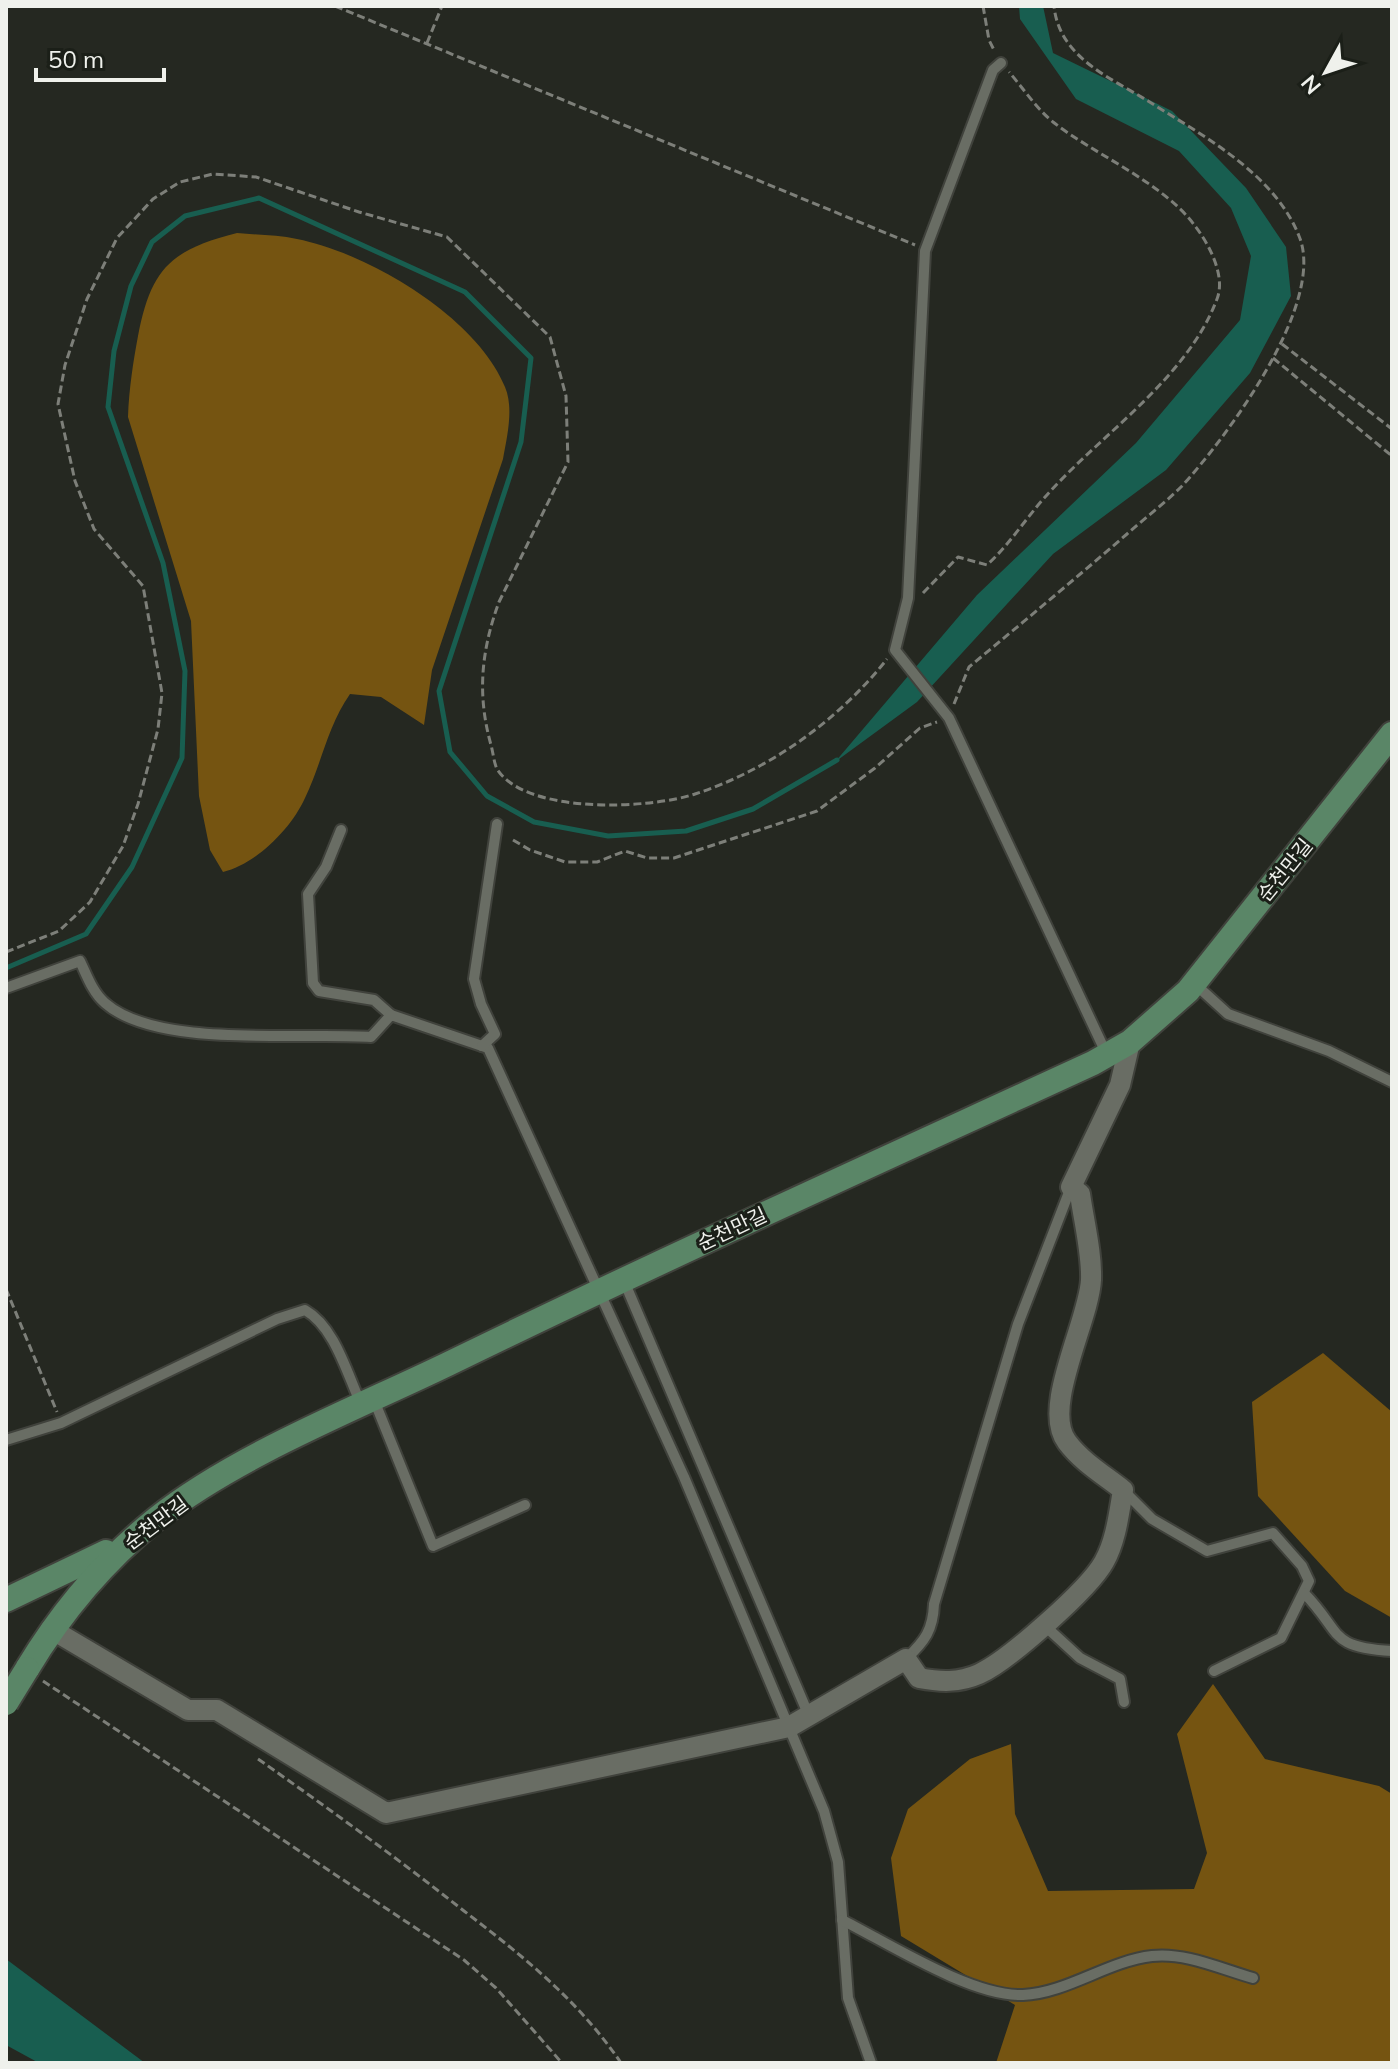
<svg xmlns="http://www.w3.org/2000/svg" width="1398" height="2069" font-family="Mulish,'Noto Sans KR',sans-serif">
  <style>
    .forest { fill: #755411 }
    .water { fill: #185e50 }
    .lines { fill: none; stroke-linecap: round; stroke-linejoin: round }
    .stream { stroke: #185e50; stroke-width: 5 }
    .lane-casing { stroke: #40423c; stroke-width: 14 }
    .street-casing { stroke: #40423c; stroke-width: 24 }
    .secondary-casing { stroke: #40423c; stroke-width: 28 }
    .path { stroke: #7d7f79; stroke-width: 3; stroke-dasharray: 8 4; stroke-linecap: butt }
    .lane { stroke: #696d64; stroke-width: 10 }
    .street { stroke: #696d64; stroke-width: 20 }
    .secondary { stroke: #5a8667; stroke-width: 24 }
    .secondary-bridge-casing { stroke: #40423c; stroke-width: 28; stroke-linecap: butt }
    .secondary-bridge { stroke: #5a8667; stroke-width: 24 }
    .labels { text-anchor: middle; stroke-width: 6; stroke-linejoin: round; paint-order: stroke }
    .street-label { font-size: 20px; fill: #eff1ec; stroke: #1b1f18 }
  </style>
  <rect width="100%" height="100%" fill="#252821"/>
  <g class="forest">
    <path d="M 237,233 C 257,235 278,235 297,239 C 368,253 477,317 505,387 C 514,408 507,437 503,459 L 432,670 L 424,725 L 381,697 L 350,694 C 327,727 322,763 305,798 C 291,829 256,864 223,872 L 210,850 L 199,796 L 191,621 L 128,417 C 129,389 133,363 138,336 C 151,269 170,250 237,233 Z"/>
    <path d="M 1323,1353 L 1392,1412 L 1392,1618 L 1345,1591 L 1258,1496 L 1252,1402 Z"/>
    <path d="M 1213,1684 L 1265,1759 L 1379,1786 L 1392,1794 L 1392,2063 L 996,2063 L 1015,2005 L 901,1936 L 891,1858 L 908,1809 L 970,1759 L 1011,1744 L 1015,1814 L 1048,1891 L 1194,1889 L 1207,1853 L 1177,1734 Z"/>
  </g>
  <g class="water">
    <path d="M 1019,6 L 1043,6 L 1053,53 L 1172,111 L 1246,188 L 1286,247 L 1291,296 L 1250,373 L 1166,470 L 1053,554 L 917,702 L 835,762 L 977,595 L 1136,443 L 1240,320 L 1251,256 L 1231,208 L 1179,151 L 1076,99 L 1020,19 Z"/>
    <path d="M 6,1959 L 145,2063 L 39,2063 L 6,2045 Z"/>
  </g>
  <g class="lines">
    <path class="stream" d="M 6,968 L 86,934 L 132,867 L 182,758 L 185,671 L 163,563 L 108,407 L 114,351 L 131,286 L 152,242 L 185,216 L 259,198 L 465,292 L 531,358 L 521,442 L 439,691 L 450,752 L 487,796 L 534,822 L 608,836 L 686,831 L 753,809 L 837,760"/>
    <g class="lane-casing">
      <g id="lane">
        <path d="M 1001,63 L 993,70 L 925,251 L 908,598 L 895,650 L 949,718 L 1107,1055"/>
        <path d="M 341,830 L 326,867 L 308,894 L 313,983 L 319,991 L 374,1000 L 391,1015"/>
        <path d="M 1195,984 L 1228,1014 L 1329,1051 L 1392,1082"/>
        <path d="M 6,988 L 80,961 C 87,976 93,993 105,1003 C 157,1049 302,1032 371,1037 L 391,1015 L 488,1048 L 684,1477 L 824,1811 L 838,1862 L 848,1998 L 871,2063"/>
        <path d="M 482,1046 L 495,1034 L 481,1004 L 474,979 L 497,824"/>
        <path d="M 624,1281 L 809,1716"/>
        <path d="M 374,1400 L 433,1546 L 525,1505"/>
        <path d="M 6,1440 L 61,1423 L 277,1319 L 305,1310 C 335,1327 347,1374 361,1404"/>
        <path d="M 1123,1490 L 1152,1519 L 1207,1551 L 1273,1533 L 1302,1566 L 1309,1581 L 1281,1638 L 1214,1671"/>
        <path d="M 1304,1593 C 1343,1633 1327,1647 1392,1651"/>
        <path d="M 1044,1625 L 1080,1658 L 1120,1679 L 1124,1702"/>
        <path d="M 906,1659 C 925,1641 933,1630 934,1604 L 1018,1324 L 1071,1187"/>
        <path d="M 842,1920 C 888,1943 972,1997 1023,1995 C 1067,1993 1108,1961 1152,1956 C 1185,1952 1221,1969 1253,1978"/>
      </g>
    </g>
    <g class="street-casing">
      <path id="street" d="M 51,1629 L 188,1710 L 217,1710 L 386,1813 L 789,1727 L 906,1659 L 919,1678 C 940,1682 959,1683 979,1674 C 1008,1661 1089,1589 1104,1562 C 1116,1541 1119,1513 1123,1490 C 1104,1475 1082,1462 1067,1442 C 1041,1408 1089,1321 1091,1280 C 1092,1253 1084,1222 1080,1194 L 1071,1187 L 1120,1085 L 1130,1042"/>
    </g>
    <g class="secondary-casing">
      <g id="secondary">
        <path d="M 6,1600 L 106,1552"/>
        <path d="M 27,1669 C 62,1611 103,1562 156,1519 C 237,1455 355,1409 448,1364 C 661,1260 878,1162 1093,1063 L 1130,1042 L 1188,991 L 1392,734"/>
      </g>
    </g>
    <g class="path">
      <path d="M 335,6 L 915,245"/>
      <path d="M 983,6 L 989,40 L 995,52"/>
      <path d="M 427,43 L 442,6"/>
      <path d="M 1282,344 L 1392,429"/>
      <path d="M 1273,358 L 1392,456"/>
      <path d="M 923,593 L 958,557 L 987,565 C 1010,544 1026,518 1046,496 C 1101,434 1187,379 1217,299 C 1226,276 1209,244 1195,226 C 1164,183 1095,155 1053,122 C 1036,108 1023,88 1009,72"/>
      <path d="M 954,704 L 969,667 C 1022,623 1075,579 1127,534 C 1145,518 1165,503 1182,486 C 1226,438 1327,303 1299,236 C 1274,173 1203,136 1148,101 C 1109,77 1059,57 1054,6"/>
      <path d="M 513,840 L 530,850 L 565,862 L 597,862 L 625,851 L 647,858 L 674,858 L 817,811 L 875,768 L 920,728 L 937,722"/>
      <path d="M 6,952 L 59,931 L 90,902 L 123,846 L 138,804 L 158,729 L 162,693 L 143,586 L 94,529 L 75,481 L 58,404 L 65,365 L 87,299 L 117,238 L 153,199 L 180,182 L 213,174 L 256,177 L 359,212 L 447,237 L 550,337 L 566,396 L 568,462 L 499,602 C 481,651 477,695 491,745 C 493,752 494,763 497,769 C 526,815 650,809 695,794 C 769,770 839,720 887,659"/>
      <path d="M 6,1289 L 57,1412"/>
      <path d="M 43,1681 L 464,1960 L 496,1988 L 562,2063"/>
      <path d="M 258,1759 C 328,1808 397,1858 464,1911 C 523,1956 579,2001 621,2063"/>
    </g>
    <use href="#lane" class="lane"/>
    <use href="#street" class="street"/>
    <use href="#secondary" class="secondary"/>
    <g class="secondary-bridge-casing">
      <path id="secondary-bridge" d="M 6,1703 L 27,1669"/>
    </g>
    <use href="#secondary-bridge" class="secondary-bridge"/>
  </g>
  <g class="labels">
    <g class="street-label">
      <text transform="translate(1285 870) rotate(-51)" y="7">순천만길</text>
      <text transform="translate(732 1229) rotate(-25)" y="7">순천만길</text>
      <text transform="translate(156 1523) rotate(-37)" y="7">순천만길</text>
    </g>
  </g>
  <rect width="1398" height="2069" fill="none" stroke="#eff1ec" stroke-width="16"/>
  <g transform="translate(1326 72) rotate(230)" stroke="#1b1f18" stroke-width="6" paint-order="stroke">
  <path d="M0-6L14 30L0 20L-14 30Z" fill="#eff1ec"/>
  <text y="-12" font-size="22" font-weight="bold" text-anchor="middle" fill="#eff1ec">N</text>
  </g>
  <path d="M36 68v12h128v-12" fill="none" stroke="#eff1ec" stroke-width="4"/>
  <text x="48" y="68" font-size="24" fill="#eff1ec" stroke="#1b1f18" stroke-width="6" paint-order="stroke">50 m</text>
</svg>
